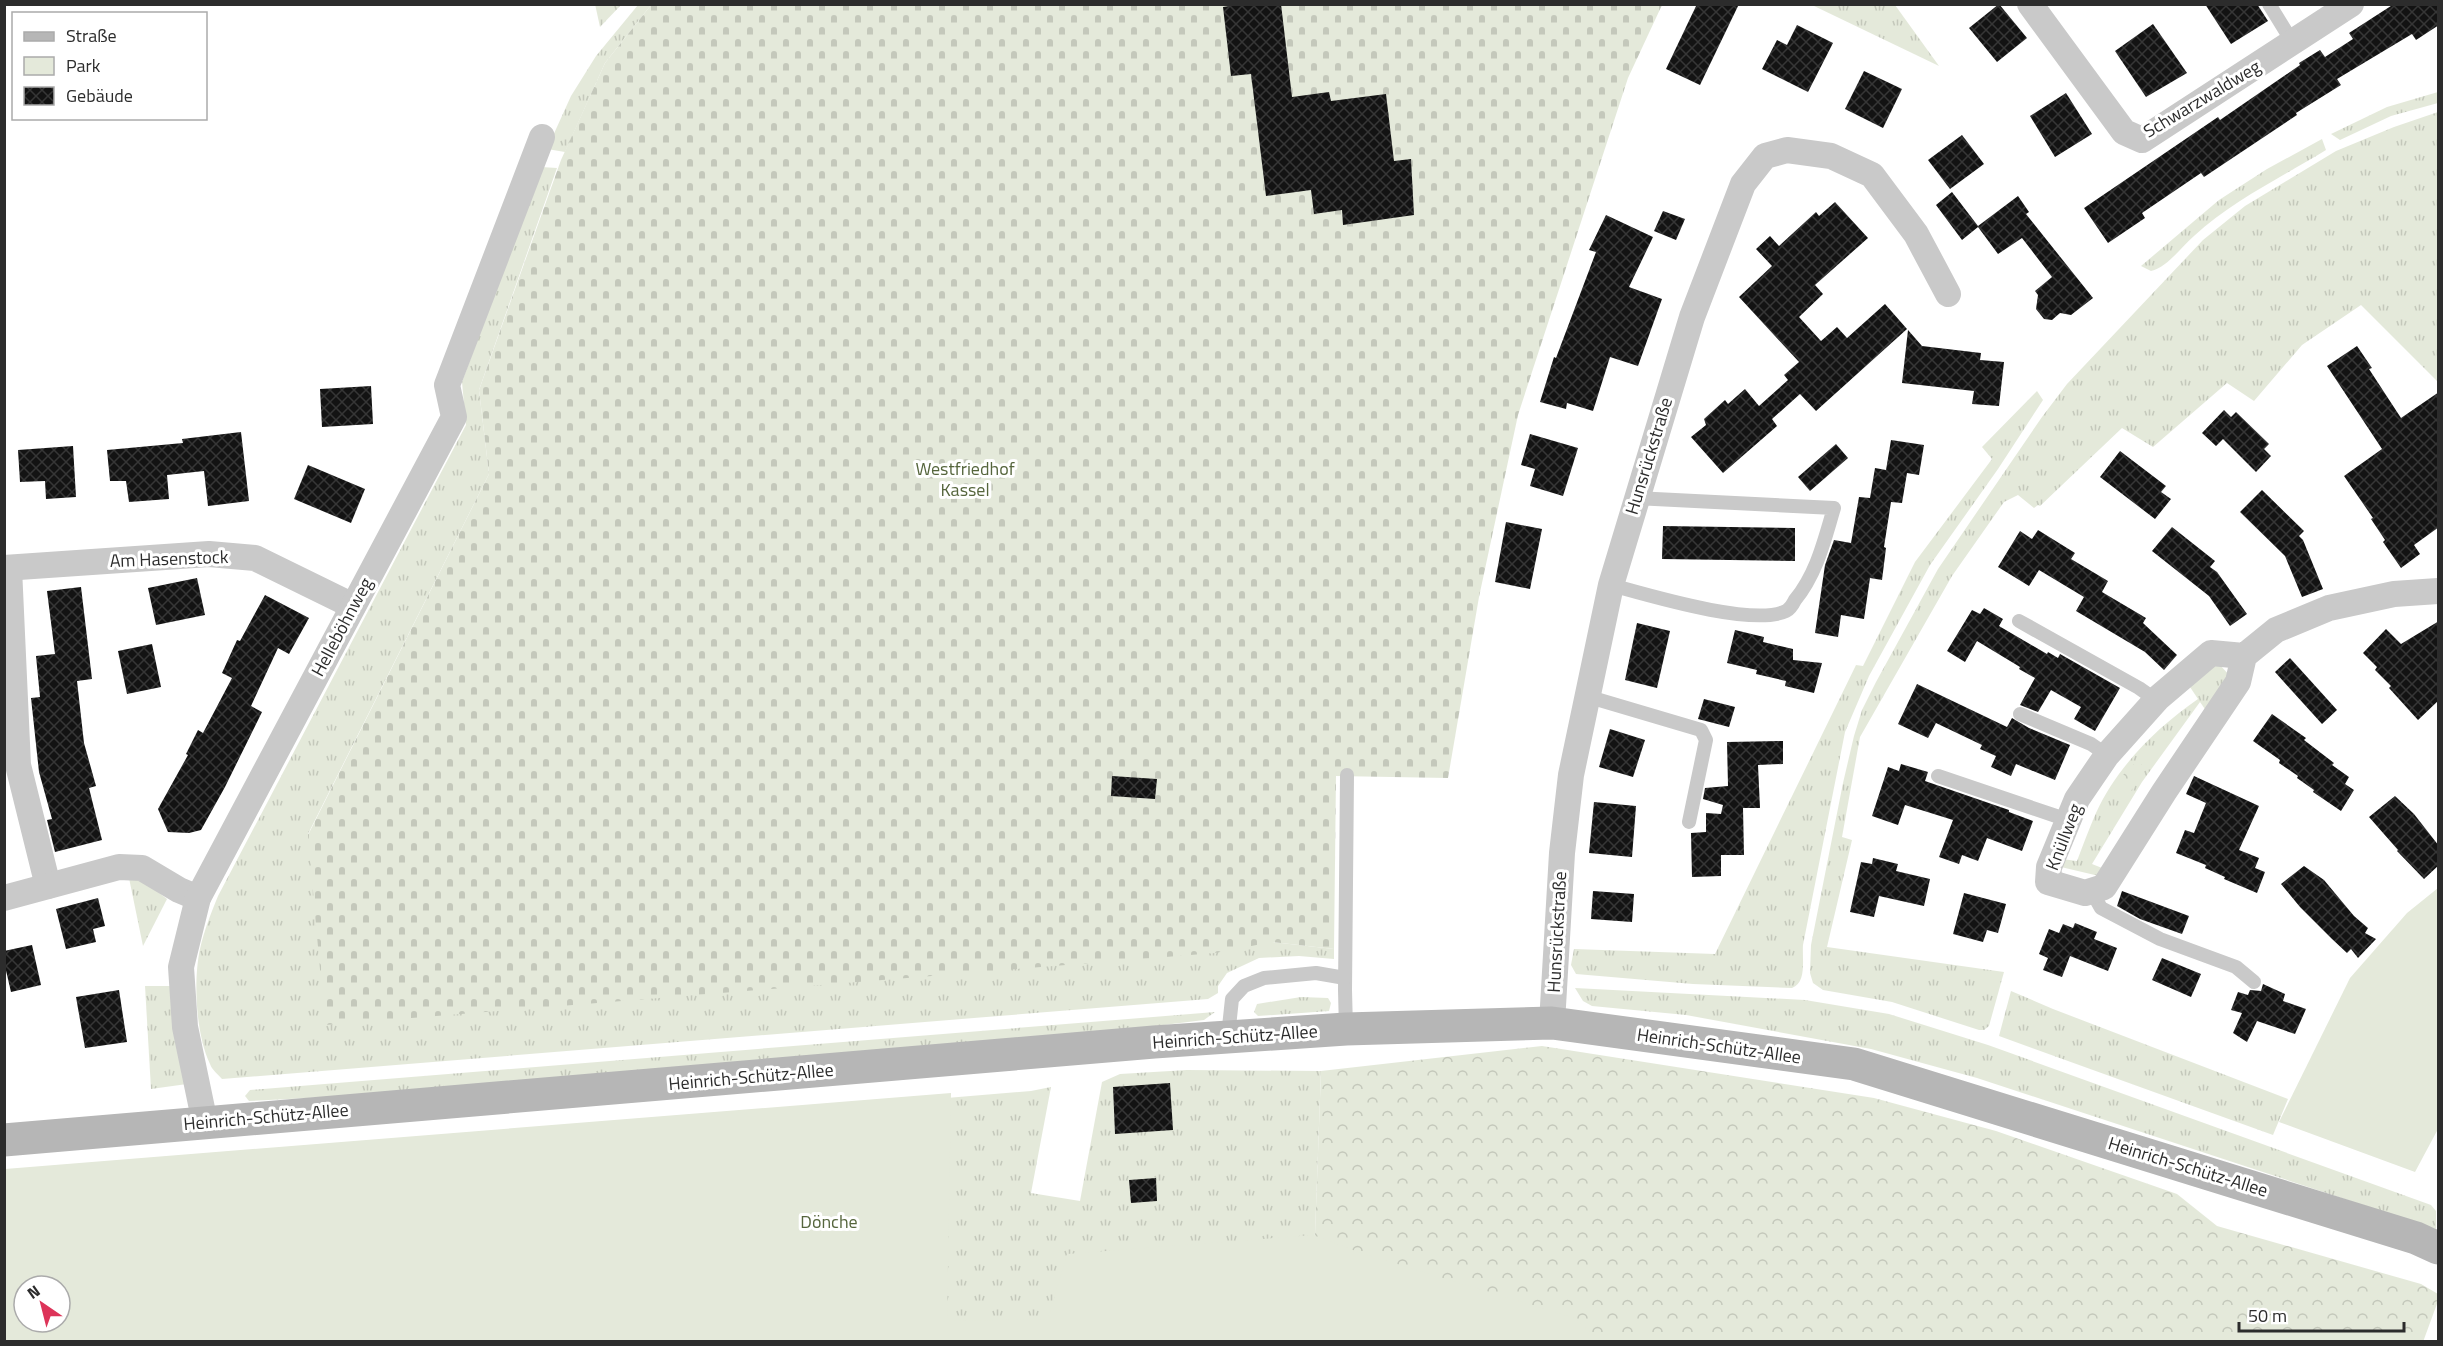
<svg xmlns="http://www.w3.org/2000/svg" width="2443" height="1346" font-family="'Titillium Web',sans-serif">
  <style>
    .grass { fill: url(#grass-tufts) }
    .forest { fill: url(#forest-crowns) }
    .cemetery { fill: url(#cemetery-stones) }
    .park { fill: #e4e9da; fill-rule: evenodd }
    .building { fill: url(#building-cross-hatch) }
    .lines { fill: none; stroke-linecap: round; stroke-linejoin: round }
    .service { stroke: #c9c9c9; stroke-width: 14 }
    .minor { stroke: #c9c9c9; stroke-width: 26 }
    .secondary { stroke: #b6b6b6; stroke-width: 33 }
    .labels { text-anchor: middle; stroke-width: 6; stroke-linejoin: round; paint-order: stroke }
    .street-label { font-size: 18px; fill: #2c2c2c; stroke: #fff }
    .park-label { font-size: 18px; fill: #55653c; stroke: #fff }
  </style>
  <defs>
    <pattern id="grass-tufts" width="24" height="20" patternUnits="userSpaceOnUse" patternTransform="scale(1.5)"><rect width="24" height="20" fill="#e4e9da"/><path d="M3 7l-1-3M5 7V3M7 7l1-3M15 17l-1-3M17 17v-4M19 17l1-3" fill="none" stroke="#c4c8bb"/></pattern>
    <pattern id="forest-crowns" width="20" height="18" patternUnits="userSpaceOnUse" patternTransform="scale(1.5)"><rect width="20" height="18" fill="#e4e9da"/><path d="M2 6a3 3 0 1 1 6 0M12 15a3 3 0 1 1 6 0" fill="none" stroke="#c4c8bb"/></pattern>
    <pattern id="cemetery-stones" width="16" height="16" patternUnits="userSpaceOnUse" patternTransform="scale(1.5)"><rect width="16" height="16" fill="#e4e9da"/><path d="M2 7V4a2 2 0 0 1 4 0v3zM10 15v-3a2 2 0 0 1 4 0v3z" fill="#c4c8bb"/></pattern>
    <pattern id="building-cross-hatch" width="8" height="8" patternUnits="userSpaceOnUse" patternTransform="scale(1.5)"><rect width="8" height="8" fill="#131313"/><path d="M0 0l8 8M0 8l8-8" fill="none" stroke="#363636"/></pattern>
  </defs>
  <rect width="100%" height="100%" fill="#fff"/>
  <g class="grass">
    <path d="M 595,4 L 621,4 L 621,5 L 600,27 Z"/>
    <path d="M 638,5 L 651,5 L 605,63 L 565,152 L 547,149 L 571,96 L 596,56 Z"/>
    <path d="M 1812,5 L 1895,5 L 1939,66 Z"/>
    <path d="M 2438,92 L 2438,103 L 2391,116 L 2340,140 L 2331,134 L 2387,107 Z"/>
    <path d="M 2438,112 L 2438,382 L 2361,305 L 2302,345 L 2254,401 L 2227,383 L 2153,447 L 2122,428 L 2040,506 L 2038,505 L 2034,508 L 2018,495 L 2004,502 L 1952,576 L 1860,737 L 1842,837 L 1852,840 L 1827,947 L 2004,972 L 1989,1026 L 1984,1030 L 1979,1030 L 1892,1002 L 1823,990 L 1813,983 L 1810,973 L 1811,945 L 1843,783 L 1854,736 L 1862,710 L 1876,682 L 1938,569 L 2042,417 L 2067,384 L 2203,240 L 2245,206 L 2336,151 L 2394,127 Z"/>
    <path d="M 2322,139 L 2326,150 C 2282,177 2232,201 2194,236 C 2181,247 2168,267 2151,271 L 2141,266 L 2219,200 L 2267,169 Z"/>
    <path d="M 541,167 L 557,168 L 479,390 L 489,474 L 308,834 L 1334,949 L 1334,959 L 1299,956 L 1259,958 L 1227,973 L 1218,986 L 1218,993 L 1208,999 L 222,1079 C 218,1074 212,1070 210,1064 C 196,1035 193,981 200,949 C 204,931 211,913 218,896 L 466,425 L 462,382 Z"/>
    <path d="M 2037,391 L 2043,400 L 1998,469 L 1930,565 L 1869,676 L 1845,732 L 1803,945 C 1802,960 1807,982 1792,988 L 1693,984 L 1576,974 L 1571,965 L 1574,949 L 1715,954 L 1856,665 L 1863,666 L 1915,562 L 1992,459 L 1982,447 Z"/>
    <path d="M 2218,663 L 2232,678 L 2207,712 L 2200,702 L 2142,782 L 2092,864 L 2107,870 L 2099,876 L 2061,867 L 2062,859 L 2077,861 C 2083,845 2089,829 2096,813 C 2117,767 2156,728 2198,699 L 2188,684 Z"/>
    <path d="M 129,878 L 141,879 L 167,899 L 143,946 Z"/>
    <path d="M 145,986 L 173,986 L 187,1084 L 151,1089 Z"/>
    <path d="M 1575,988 L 1805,1000 L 1889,1014 L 1988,1045 L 2431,1205 L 2436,1211 L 2436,1229 L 1977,1078 L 1871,1049 L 1686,1015 L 1592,1006 L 1583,1001 Z"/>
    <path d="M 2011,991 L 2053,1009 L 2288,1099 L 2273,1135 L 1999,1036 Z"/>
    <path d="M 1301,997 L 1328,998 L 1331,1003 L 1329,1011 L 1258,1016 L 1254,1012 L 1257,1004 Z"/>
    <path d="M 1215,1012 L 1204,1020 L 1075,1036 L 386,1094 L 249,1101 L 245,1096 L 250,1090 Z"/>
    <path d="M 1187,1070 L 1321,1071 L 1315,1234 L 1287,1283 L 1074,1326 L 168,1341 L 239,1157 L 1031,1091 L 1051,1087 L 1031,1193 L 1080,1201 L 1102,1082 L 1120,1074 Z"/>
  </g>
  <g class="forest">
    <path d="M 2136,763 L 2141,764 L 2144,771 L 2127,797 L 2120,796 L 2116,788 C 2121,776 2126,770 2136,763 Z"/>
    <path d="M 1542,1046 L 1874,1098 L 1996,1131 L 2177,1194 L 2217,1226 L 2421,1284 L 2438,1294 L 2438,1301 L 2423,1342 L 1276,1342 L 1287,1283 L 1315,1234 L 1321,1071 Z"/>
  </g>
  <path class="cemetery" d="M 651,5 L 1662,5 L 1628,78 L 1518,415 L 1479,597 L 1448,778 L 1336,776 L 1334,949 L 1272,942 L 1215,953 L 325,1025 L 308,835 L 489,474 L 479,390 L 561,160 L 605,63 Z"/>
  <g class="park">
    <path d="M 2438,888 L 2438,1129 L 2415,1172 L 2279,1122 L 2350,978 L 2407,913 Z"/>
    <path d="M 951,1093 L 947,1321 L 1048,1319 L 1067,1254 L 1313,1235 L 1364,1254 L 1574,1318 L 1601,1341 L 5,1341 L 5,1169 ZM 24,1286 L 60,1286 L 60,1322 L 24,1322 Z"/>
  </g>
  <g class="building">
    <path d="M 1242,4 L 1281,4 L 1292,97 L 1329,92 L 1331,101 L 1386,94 L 1394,161 L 1411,159 L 1414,215 L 1343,225 L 1342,210 L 1314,214 L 1311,190 L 1266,196 L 1251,74 L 1231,76 L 1223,7 Z"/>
    <path d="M 1697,4 L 1739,4 L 1700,85 L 1666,69 Z"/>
    <path d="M 1999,4 L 2027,38 L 1997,62 L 1969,28 Z"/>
    <path d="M 2205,4 L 2257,4 L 2268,21 L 2231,44 Z"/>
    <path d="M 2394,4 L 2439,4 L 2439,25 L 2416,40 L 2412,34 L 2337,79 L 2341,85 L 2296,113 L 2297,115 L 2204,177 L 2201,173 L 2142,213 L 2145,218 L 2108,243 L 2084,208 L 2218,117 L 2220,120 L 2300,65 L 2299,63 L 2320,50 L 2325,57 L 2353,39 L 2349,33 Z"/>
    <path d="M 2153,24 L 2187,73 L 2146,97 L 2115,51 Z"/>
    <path d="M 1797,25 L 1833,43 L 1808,92 L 1762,69 L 1777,40 L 1787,45 Z"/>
    <path d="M 1864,71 L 1902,89 L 1883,128 L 1845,109 Z"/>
    <path d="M 2066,93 L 2092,134 L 2055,157 L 2030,116 Z"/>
    <path d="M 1962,135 L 1984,164 L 1950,189 L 1928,160 Z"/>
    <path d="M 1952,192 L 1978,226 L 2018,196 L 2029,212 L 2026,214 L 2093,298 L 2071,315 L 2060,313 L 2052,320 L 2044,319 L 2036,309 L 2038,295 L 2035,291 L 2052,277 L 2022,238 L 1998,254 L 1978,227 L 1962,240 L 1936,205 Z"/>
    <path d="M 1835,202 L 1868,238 L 1815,285 L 1823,294 L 1799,317 L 1821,341 L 1837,327 L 1847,338 L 1885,304 L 1907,329 L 1816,411 L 1800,394 L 1772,419 L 1777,426 L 1723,473 L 1691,437 L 1706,425 L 1704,419 L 1725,400 L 1728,404 L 1745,389 L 1759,406 L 1788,380 L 1784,375 L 1799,362 L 1739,297 L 1772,266 L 1756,249 L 1770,236 L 1779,246 L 1816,212 L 1819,216 Z"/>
    <path d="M 1663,211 L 1685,219 L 1676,240 L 1654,231 Z"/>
    <path d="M 1606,215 L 1653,237 L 1629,287 L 1662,299 L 1638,366 L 1610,357 L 1593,411 L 1567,403 L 1566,409 L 1540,402 L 1554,357 L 1556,358 L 1596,252 L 1589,250 Z"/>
    <path d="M 1908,330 L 1922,346 L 1981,353 L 1980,360 L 2004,362 L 1999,406 L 1972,404 L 1974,391 L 1902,383 Z"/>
    <path d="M 2357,346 L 2372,368 L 2369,369 L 2401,418 L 2439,392 L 2439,527 L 2414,545 L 2420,554 L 2401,568 L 2383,542 L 2385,540 L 2371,519 L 2373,518 L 2344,476 L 2382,449 L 2327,366 Z"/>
    <path d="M 371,386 L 373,424 L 322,427 L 320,389 Z"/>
    <path d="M 2224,410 L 2231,417 L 2236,412 L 2269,444 L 2264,449 L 2271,456 L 2256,472 L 2223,439 L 2216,446 L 2202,433 Z"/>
    <path d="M 241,432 L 249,501 L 208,506 L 204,471 L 167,475 L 169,499 L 129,502 L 126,481 L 110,481 L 107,450 L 183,443 L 182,439 Z"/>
    <path d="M 1530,434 L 1578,448 L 1563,496 L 1530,486 L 1535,469 L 1521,465 Z"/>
    <path d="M 1891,440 L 1924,445 L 1919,475 L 1907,473 L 1902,503 L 1891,502 L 1884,547 L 1886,548 L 1882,580 L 1870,578 L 1864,619 L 1841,615 L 1838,637 L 1815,633 L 1825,565 L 1834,540 L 1851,543 L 1859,497 L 1870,498 L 1875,468 L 1886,470 Z"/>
    <path d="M 1836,444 L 1848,458 L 1810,491 L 1798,477 Z"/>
    <path d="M 73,446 L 76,497 L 46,499 L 45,481 L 20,482 L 18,450 Z"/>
    <path d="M 2120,451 L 2166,486 L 2161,492 L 2171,499 L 2155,519 L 2100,477 Z"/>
    <path d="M 308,465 L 365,489 L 351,523 L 294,499 Z"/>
    <path d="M 2262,490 L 2304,531 L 2299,536 L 2303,540 L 2323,589 L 2302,597 L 2285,556 L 2240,512 Z"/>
    <path d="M 1506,522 L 1542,529 L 1530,589 L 1495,582 Z"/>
    <path d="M 1663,526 L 1795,528 L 1795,561 L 1662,559 Z"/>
    <path d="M 2172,527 L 2215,561 L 2210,567 L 2217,572 L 2247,614 L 2230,626 L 2209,596 L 2152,551 Z"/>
    <path d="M 2038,530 L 2075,553 L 2071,559 L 2108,581 L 2102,592 L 2146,618 L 2143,623 L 2177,655 L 2164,670 L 2145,652 L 2076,611 L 2084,597 L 2039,570 L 2029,586 L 1998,567 L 2020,531 L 2032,539 Z"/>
    <path d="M 197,578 L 205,615 L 156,625 L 148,588 Z"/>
    <path d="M 81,587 L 92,679 L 77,681 L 84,743 L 96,786 L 89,788 L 102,840 L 55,852 L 47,820 L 52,819 L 39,772 L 31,698 L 40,697 L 36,656 L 55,654 L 47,591 Z"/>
    <path d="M 265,595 L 309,618 L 289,654 L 278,648 L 251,706 L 262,712 L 225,787 L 201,830 L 189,833 L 168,832 L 158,809 L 188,755 L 186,754 L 198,730 L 203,733 L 232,678 L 222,673 L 237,640 L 240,641 Z"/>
    <path d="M 1984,608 L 2003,619 L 1999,626 L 2047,654 L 2048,652 L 2058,658 L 2060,654 L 2120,688 L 2095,731 L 2074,719 L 2081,707 L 2051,690 L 2038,712 L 2020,705 L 2035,678 L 2019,669 L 2020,667 L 1977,641 L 1965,662 L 1947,651 L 1972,610 L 1980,614 Z"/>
    <path d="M 2439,621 L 2439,700 L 2418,720 L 2389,688 L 2391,686 L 2375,670 L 2377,667 L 2363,653 L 2386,629 L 2401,644 Z"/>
    <path d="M 1637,623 L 1670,631 L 1657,688 L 1625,680 Z"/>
    <path d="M 1735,630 L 1764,637 L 1763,642 L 1793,649 L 1793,660 L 1822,663 L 1814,693 L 1785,686 L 1786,681 L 1756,674 L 1757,670 L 1727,663 Z"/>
    <path d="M 152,644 L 161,687 L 127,694 L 118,651 Z"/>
    <path d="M 2290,658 L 2337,710 L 2322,724 L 2275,672 Z"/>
    <path d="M 1917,684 L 2007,727 L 2012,718 L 2029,728 L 2070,745 L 2055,780 L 2016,764 L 2011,776 L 1991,767 L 1996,756 L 1980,749 L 1982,745 L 1936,723 L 1928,738 L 1898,724 Z"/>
    <path d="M 1704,699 L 1735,707 L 1729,727 L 1698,719 Z"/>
    <path d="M 2272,714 L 2306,738 L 2304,740 L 2334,763 L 2332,765 L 2349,777 L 2345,784 L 2354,790 L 2341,811 L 2313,792 L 2314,790 L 2297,778 L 2298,776 L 2279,763 L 2280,760 L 2253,741 Z"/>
    <path d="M 1610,729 L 1645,740 L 1633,777 L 1599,767 Z"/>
    <path d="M 1783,741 L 1783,764 L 1758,765 L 1760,808 L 1743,808 L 1744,855 L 1721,855 L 1721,876 L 1692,877 L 1691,833 L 1706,832 L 1706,813 L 1721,814 L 1723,805 L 1703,799 L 1705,788 L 1728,786 L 1727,742 Z"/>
    <path d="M 1901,764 L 1928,772 L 1925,781 L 2009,810 L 2009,812 L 2033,821 L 2022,851 L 1987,838 L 1978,861 L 1962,855 L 1959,864 L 1939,857 L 1953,820 L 1905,805 L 1898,825 L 1872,816 L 1888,767 L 1899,771 Z"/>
    <path d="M 1112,776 L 1157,779 L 1155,799 L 1111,796 Z"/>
    <path d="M 2194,776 L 2259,806 L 2239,850 L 2259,858 L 2255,868 L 2265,872 L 2257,893 L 2224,879 L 2225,877 L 2205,868 L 2206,865 L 2176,853 L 2185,830 L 2194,833 L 2206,803 L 2186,794 Z"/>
    <path d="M 2395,796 L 2414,814 L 2439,846 L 2439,865 L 2424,879 L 2397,851 L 2398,850 L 2369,817 Z"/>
    <path d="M 1594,802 L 1636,806 L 1632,857 L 1589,853 Z"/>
    <path d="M 1873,858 L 1898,864 L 1896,871 L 1930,879 L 1924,906 L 1879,896 L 1874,917 L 1850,912 L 1861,862 L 1872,864 Z"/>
    <path d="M 2304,866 L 2324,880 L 2354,916 L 2368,928 L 2365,933 L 2376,939 L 2358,958 L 2351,949 L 2347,953 L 2332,939 L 2300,907 L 2281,884 Z"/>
    <path d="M 1593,891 L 1634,894 L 1632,922 L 1591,919 Z"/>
    <path d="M 2122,891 L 2189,916 L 2182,934 L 2140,919 L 2117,906 Z"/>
    <path d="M 1964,893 L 2006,904 L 1998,933 L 1987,930 L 1983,942 L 1953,934 Z"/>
    <path d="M 98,898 L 105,926 L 93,929 L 96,942 L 66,949 L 56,909 Z"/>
    <path d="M 2075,923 L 2097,932 L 2094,939 L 2117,948 L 2108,971 L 2070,956 L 2062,977 L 2043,970 L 2048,958 L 2039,954 L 2049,929 L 2059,933 L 2063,924 L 2073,928 Z"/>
    <path d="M 32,945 L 41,985 L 11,992 L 4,962 L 4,951 Z"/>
    <path d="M 2162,958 L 2201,974 L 2191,997 L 2152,980 Z"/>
    <path d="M 2263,984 L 2285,994 L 2283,1001 L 2306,1009 L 2295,1034 L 2257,1021 L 2247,1042 L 2233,1033 L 2242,1013 L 2231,1010 L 2238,992 L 2248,995 L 2250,990 L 2261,991 Z"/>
    <path d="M 119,990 L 127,1042 L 85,1048 L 76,997 Z"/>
    <path d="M 1170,1083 L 1173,1130 L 1115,1134 L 1113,1087 Z"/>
    <path d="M 1156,1178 L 1157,1201 L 1131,1203 L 1129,1180 Z"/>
  </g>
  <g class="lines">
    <g class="service">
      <path d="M 2269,4 L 2293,43"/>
      <path d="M 1611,585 C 1648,595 1753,627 1786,611 C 1790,609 1793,604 1795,600 C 1817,573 1824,541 1834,508 L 1635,498"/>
      <path d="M 2019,621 L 2139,688 L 2156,700"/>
      <path d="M 1586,696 L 1701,730 L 1706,740 L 1689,822"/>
      <path d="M 2020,714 L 2091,744 L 2107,755"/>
      <path d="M 1938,776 L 2068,820"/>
      <path d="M 2092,892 L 2101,908 L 2160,939 L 2236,967 L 2254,982"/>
      <path d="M 1346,1029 L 1345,990 L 1347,775"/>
      <path d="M 1228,1036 L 1232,999 L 1244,986 L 1264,978 L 1316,973 L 1345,978"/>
    </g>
    <g class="minor">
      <path d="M 2030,4 L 2124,132 L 2142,140 L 2351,4"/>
      <path d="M 4,568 L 209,554 L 255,558 L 353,606"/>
      <path d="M 9,568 L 18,765 L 48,886"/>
      <path d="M 2244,656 L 2211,653 L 2158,698 L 2107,755 L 2077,799 L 2049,867 L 2048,882 L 2085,893 L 2104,887 L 2164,792 L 2238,682 L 2244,656 L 2276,630 L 2329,608 L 2394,594 L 2438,591"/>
      <path d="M 4,898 L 119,867 L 142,868 L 179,890 L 198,898"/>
      <path d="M 1552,1023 L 1562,853 L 1571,775 L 1611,585 L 1692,317 L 1743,184 L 1765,156 L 1787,150 L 1831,156 L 1872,175 L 1916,234 L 1948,294"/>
      <path d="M 205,1123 L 185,1027 L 181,967 L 198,898 L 454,417 L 447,385 L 542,137"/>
    </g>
    <path class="secondary" d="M 4,1140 L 1154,1042 L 1346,1029 L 1552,1023 L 1854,1064 L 2416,1238 L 2438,1248"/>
  </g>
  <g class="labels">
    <g class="street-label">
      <text transform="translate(2202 99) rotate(-31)" y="6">Schwarzwaldweg</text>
      <text transform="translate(1649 456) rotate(-73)" y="6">Hunsrückstraße</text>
      <text transform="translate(169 559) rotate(-2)" y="6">Am Hasenstock</text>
      <text transform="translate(342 627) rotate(-62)" y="6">Helleböhnweg</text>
      <text transform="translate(2064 837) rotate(-69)" y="6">Knüllweg</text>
      <text transform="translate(1557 932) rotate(-87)" y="6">Hunsrückstraße</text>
      <text transform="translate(1235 1037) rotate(-4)" y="6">Heinrich-Schütz-Allee</text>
      <text transform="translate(1719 1046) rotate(8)" y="6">Heinrich-Schütz-Allee</text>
      <text transform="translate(751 1077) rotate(-5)" y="6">Heinrich-Schütz-Allee</text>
      <text transform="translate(266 1117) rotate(-5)" y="6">Heinrich-Schütz-Allee</text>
      <text transform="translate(2188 1167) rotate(17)" y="6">Heinrich-Schütz-Allee</text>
    </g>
    <g class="park-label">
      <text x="965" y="475">Westfriedhof<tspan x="965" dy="21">Kassel</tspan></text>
      <text x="829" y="1228">Dönche</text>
    </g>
  </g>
  <rect width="2443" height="1346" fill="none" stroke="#2c2c2c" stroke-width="12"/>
  <rect x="12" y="12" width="195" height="108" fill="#ffffff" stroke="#ababab" stroke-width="1.5"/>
  <rect x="24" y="32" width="30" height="9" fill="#b6b6b6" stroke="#ababab" stroke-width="1.5"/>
  <text x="66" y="42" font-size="18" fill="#2c2c2c">Straße</text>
  <rect x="24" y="57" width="30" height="18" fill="#e4e9da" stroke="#ababab" stroke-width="1.5"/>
  <text x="66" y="72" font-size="18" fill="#2c2c2c">Park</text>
  <rect x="24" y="87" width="30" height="18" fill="url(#building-cross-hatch)" stroke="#ababab" stroke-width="1.5"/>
  <text x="66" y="102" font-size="18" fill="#2c2c2c">Gebäude</text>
  <g transform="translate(42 1304) rotate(325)"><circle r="28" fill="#ffffff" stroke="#ababab" stroke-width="1.5"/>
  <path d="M0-4.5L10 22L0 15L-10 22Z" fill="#dd3459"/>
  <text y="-9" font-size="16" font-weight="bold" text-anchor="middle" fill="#2c2c2c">N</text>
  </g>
  <path d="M2239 1322v9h165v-9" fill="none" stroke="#2c2c2c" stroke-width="3"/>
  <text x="2248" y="1322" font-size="18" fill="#2c2c2c" stroke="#ffffff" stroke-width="4.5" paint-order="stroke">50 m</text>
</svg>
